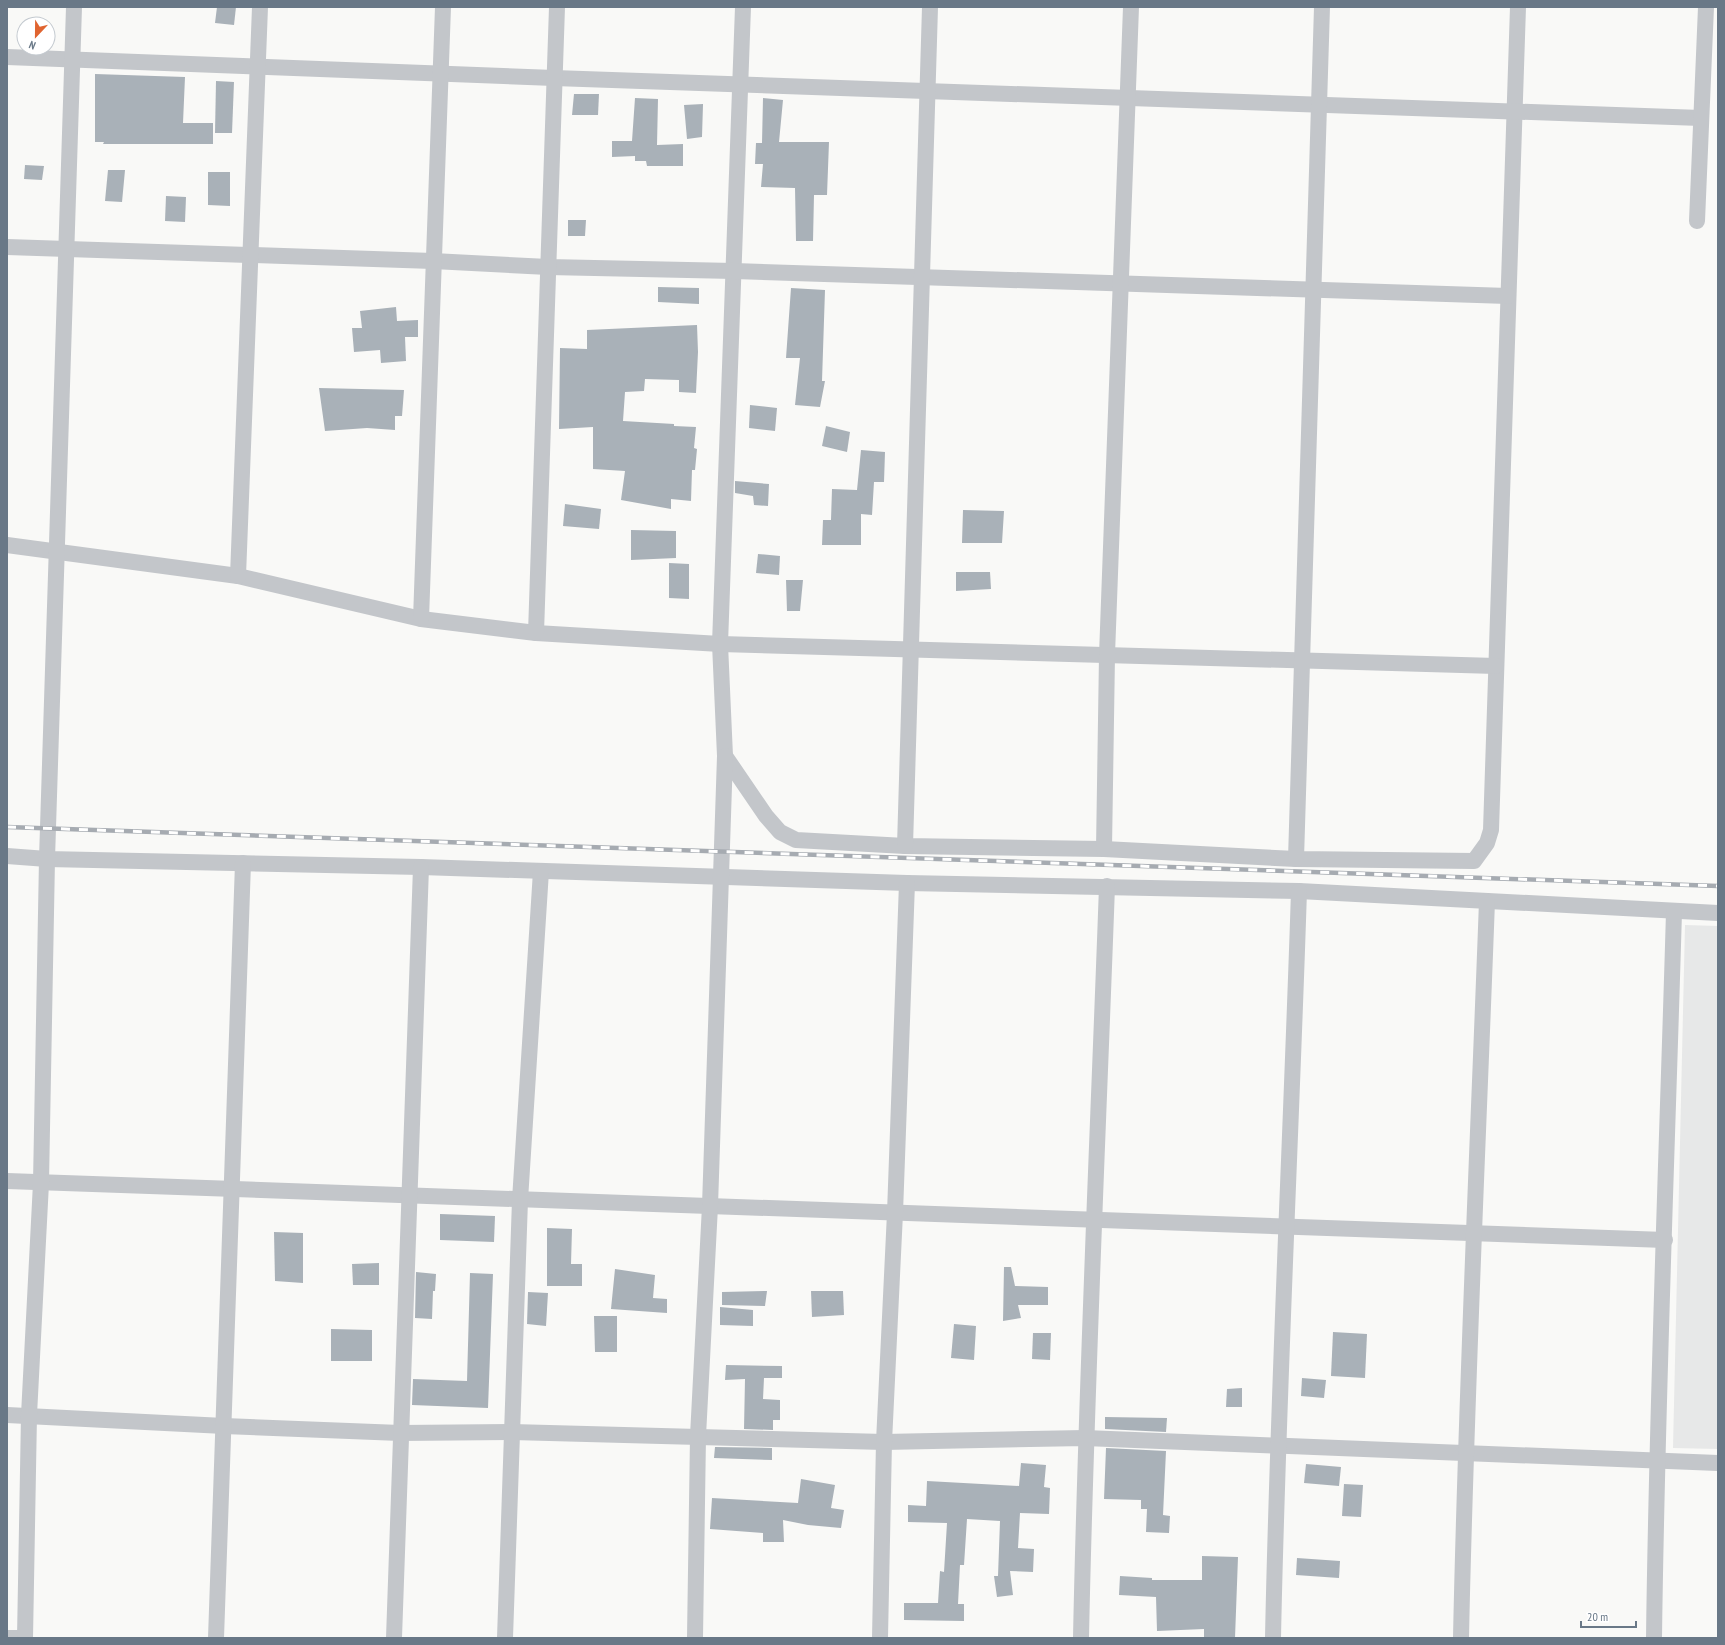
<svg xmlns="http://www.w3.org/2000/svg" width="1725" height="1645" font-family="'PT Sans Narrow',sans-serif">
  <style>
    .built { fill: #e7e8e8 }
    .building { fill: #a9b1b8 }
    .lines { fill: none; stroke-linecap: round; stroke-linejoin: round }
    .minor { stroke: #c3c6ca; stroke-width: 16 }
    .rail-casing { stroke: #a6abb1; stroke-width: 4.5 }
    .rail { stroke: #fff; stroke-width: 3; stroke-dasharray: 9; stroke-linecap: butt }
  </style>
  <rect width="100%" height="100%" fill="#f9f9f7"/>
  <path class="built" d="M 1685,925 L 1718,926 L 1718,1449 L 1673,1448 Z"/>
  <g class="building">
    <path d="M 217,7 L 236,7 L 234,25 L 215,23 Z"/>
    <path d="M 95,74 L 185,77 L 183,123 L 213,123 L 213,144 L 103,144 L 104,142 L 95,142 Z"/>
    <path d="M 216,81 L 234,82 L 232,133 L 215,133 Z"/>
    <path d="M 574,94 L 599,94 L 598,115 L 572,115 Z"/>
    <path d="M 635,98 L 658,99 L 657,145 L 683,144 L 683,166 L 647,166 L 646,161 L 635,161 L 635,156 L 612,157 L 612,141 L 632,141 Z"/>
    <path d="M 763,98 L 783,100 L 779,142 L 829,142 L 827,195 L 814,195 L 813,241 L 796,241 L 795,188 L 761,187 L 763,164 L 755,164 L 756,143 L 762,143 Z"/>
    <path d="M 703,104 L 702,137 L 687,139 L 684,105 Z"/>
    <path d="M 25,165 L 44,166 L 42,180 L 24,179 Z"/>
    <path d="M 108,170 L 125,170 L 122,202 L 105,201 Z"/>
    <path d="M 208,172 L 230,172 L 230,206 L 208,205 Z"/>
    <path d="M 166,196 L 186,197 L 185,222 L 165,221 Z"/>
    <path d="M 568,220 L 586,220 L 585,236 L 568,236 Z"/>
    <path d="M 658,287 L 699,288 L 699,304 L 658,302 Z"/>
    <path d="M 791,288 L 825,290 L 822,381 L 825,381 L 820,407 L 795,405 L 800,358 L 786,358 Z"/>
    <path d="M 396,307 L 397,321 L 418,320 L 418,337 L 405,337 L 406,361 L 381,363 L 380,350 L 354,352 L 352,328 L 362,328 L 360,311 Z"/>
    <path d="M 697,325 L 698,352 L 696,393 L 679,392 L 679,380 L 645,379 L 644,391 L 625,392 L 623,421 L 674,424 L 674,426 L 696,427 L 694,448 L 697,449 L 695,470 L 692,470 L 691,501 L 671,499 L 671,509 L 621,500 L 625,471 L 593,469 L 593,427 L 559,429 L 560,348 L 587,349 L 587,330 Z"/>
    <path d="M 319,388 L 404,390 L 402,416 L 395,416 L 395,430 L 367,428 L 325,431 Z"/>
    <path d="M 750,405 L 777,408 L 775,431 L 749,428 Z"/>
    <path d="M 826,426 L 850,432 L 847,452 L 822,446 Z"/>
    <path d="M 861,450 L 885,452 L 884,482 L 874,482 L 872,515 L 861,514 L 861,545 L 822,545 L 823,520 L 831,520 L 832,489 L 857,490 Z"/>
    <path d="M 735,481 L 769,484 L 768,506 L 754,505 L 753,496 L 735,493 Z"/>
    <path d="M 565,504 L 601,509 L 599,529 L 563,526 Z"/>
    <path d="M 963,510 L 1004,511 L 1002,543 L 962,543 Z"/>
    <path d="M 631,530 L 676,531 L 676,558 L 631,560 Z"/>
    <path d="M 758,554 L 780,556 L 779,575 L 756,573 Z"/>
    <path d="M 669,563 L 689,564 L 689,599 L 669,598 Z"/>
    <path d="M 956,572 L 990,572 L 991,589 L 956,591 Z"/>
    <path d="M 786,580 L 803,580 L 800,611 L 787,611 Z"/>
    <path d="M 440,1214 L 495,1216 L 494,1242 L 440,1240 Z"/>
    <path d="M 547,1228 L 572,1229 L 571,1264 L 582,1264 L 582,1286 L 547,1286 Z"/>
    <path d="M 274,1232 L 303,1233 L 303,1283 L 275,1281 Z"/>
    <path d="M 379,1263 L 379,1285 L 353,1285 L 352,1264 Z"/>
    <path d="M 1004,1267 L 1011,1267 L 1015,1286 L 1048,1287 L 1048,1305 L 1018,1305 L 1021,1318 L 1003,1321 Z"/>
    <path d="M 615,1269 L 655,1275 L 653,1298 L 667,1299 L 667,1313 L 611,1309 Z"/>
    <path d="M 416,1272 L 436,1274 L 435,1291 L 433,1291 L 432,1319 L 415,1318 Z"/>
    <path d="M 470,1273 L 493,1274 L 488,1408 L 412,1405 L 413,1379 L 467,1381 Z"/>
    <path d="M 767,1291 L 765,1306 L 722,1305 L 722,1292 Z"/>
    <path d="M 811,1291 L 843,1291 L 844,1315 L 812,1317 Z"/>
    <path d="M 528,1292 L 548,1293 L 546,1326 L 527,1324 Z"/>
    <path d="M 720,1307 L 753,1310 L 753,1326 L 720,1325 Z"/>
    <path d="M 594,1316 L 617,1316 L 617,1352 L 595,1352 Z"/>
    <path d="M 954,1324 L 976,1326 L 974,1360 L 951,1358 Z"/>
    <path d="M 331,1329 L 372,1330 L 372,1361 L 331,1361 Z"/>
    <path d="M 1333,1332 L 1367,1334 L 1365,1378 L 1331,1376 Z"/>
    <path d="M 1033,1333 L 1051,1333 L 1050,1360 L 1032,1359 Z"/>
    <path d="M 726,1365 L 782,1366 L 782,1378 L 764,1378 L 763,1399 L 780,1400 L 780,1420 L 773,1420 L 773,1430 L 744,1429 L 745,1379 L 725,1380 Z"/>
    <path d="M 1302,1378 L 1326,1380 L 1324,1398 L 1301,1396 Z"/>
    <path d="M 1242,1388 L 1242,1407 L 1226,1407 L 1227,1389 Z"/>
    <path d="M 1105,1417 L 1167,1418 L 1166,1432 L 1105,1429 Z"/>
    <path d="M 715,1447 L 772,1448 L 772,1460 L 714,1458 Z"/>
    <path d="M 1106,1448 L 1166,1451 L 1163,1515 L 1170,1516 L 1169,1533 L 1146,1532 L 1147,1509 L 1141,1509 L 1141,1500 L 1104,1499 Z"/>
    <path d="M 1021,1463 L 1046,1465 L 1044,1487 L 1050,1488 L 1049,1514 L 1020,1513 L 1018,1548 L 1034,1549 L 1033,1572 L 1010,1571 L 1013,1595 L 997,1597 L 994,1576 L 998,1576 L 1000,1521 L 967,1519 L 964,1565 L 960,1565 L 958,1604 L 964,1604 L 964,1621 L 904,1620 L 904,1603 L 938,1603 L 940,1571 L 944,1572 L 947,1523 L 908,1522 L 908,1505 L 926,1506 L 927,1481 L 1019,1486 Z"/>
    <path d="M 1306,1464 L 1341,1467 L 1339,1486 L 1304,1483 Z"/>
    <path d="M 801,1479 L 835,1485 L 831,1508 L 844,1510 L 841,1528 L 808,1525 L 783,1520 L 784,1542 L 763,1542 L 763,1533 L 710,1529 L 712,1498 L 798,1503 Z"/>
    <path d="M 1344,1484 L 1363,1485 L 1361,1517 L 1342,1516 Z"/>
    <path d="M 1202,1556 L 1238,1557 L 1235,1638 L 1204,1638 L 1204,1629 L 1157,1631 L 1156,1597 L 1119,1595 L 1120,1576 L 1152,1578 L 1152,1580 L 1202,1580 Z"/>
    <path d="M 1297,1558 L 1340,1561 L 1339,1578 L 1296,1575 Z"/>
  </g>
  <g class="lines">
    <g class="minor">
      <path d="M 743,7 L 720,644 L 725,756 L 766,816 L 780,832 L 796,840 L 905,846 L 1104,849 L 1296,859 L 1474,861 L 1487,843 L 1491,830 L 1518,7"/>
      <path d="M 7,57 L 554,78 L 1701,118"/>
      <path d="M 1697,221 L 1706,7"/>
      <path d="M 7,247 L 433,261 L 548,267 L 734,271 L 1508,296"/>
      <path d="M 7,545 L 238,576 L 421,619 L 536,633 L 720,644 L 1496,666"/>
      <path d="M 238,576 L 260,7"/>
      <path d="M 421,619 L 443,7"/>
      <path d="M 536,633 L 557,7"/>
      <path d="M 905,846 L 930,7"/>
      <path d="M 1104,849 L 1107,655 L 1131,7"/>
      <path d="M 7,856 L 47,859 L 421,867 L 907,883 L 1299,891 L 1718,913"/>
      <path d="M 1296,859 L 1322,7"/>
      <path d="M 7,1181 L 1665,1240"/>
      <path d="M 7,1415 L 224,1426 L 400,1433 L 512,1432 L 884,1442 L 1085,1438 L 1718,1463"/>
      <path d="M 7,1638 L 19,1638"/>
      <path d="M 25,1638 L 29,1415 L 41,1183 L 47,859 L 74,7"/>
      <path d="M 216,1638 L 243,863"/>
      <path d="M 394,1638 L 421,867"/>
      <path d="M 505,1638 L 520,1200 L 541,871"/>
      <path d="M 695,1638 L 698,1436 L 710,1206 L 725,756"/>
      <path d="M 880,1638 L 884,1442 L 895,1213 L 907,883"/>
      <path d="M 1081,1638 C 1086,1387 1098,1137 1107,886"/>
      <path d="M 1273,1638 C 1278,1389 1291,1140 1299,891"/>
      <path d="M 1461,1638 C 1466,1392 1478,1147 1487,901"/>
      <path d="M 1654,1638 C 1657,1396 1667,1154 1674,912"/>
    </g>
    <g class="rail-casing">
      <path id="rail" d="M 7,827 L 1718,886"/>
    </g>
    <use href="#rail" class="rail"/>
  </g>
  <rect width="1725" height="1645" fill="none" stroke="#697887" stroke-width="16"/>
  <g transform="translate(36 36) rotate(202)"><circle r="19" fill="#ffffff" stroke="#c3c9cf"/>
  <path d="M0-3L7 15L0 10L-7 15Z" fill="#e06430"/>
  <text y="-6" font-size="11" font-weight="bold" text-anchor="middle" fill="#697887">N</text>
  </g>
  <path d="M1581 1621v6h55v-6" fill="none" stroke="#697887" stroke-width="2"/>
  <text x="1587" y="1621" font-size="12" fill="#697887" stroke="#ffffff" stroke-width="3" paint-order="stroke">20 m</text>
</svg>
